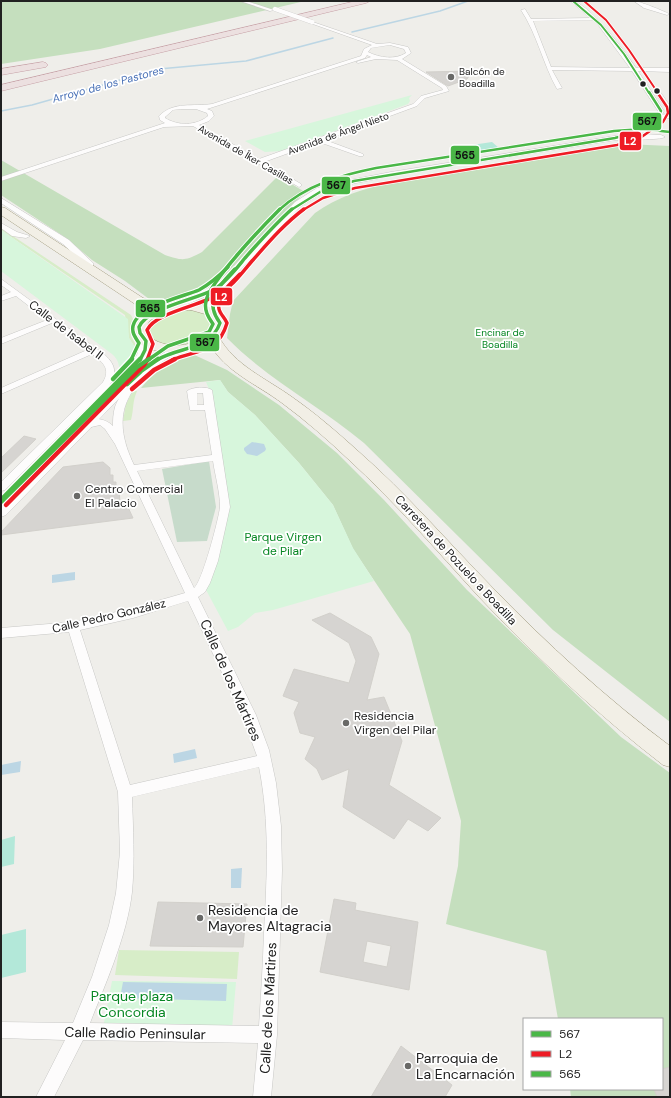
<svg xmlns="http://www.w3.org/2000/svg" width="671" height="1098" font-family="'DM Sans',sans-serif">
  <style>
    .grass { fill: #d7edc8 }
    .forest { fill: #c5dfbe }
    .cemetery { fill: #c7dbcb }
    .park { fill: #d7f6dc }
    .pitch { fill: #b3e8d9 }
    .water { fill: #bcd6e4 }
    .lines { fill: none; stroke-linecap: round; stroke-linejoin: round }
    .stream { stroke: #bcd6e4; stroke-width: 1.5 }
    .building { fill: #d6d4d1; stroke: #d2d0cb; fill-rule: evenodd }
    .minor-casing { stroke: #c8c8c6; stroke-width: 1 }
    .tertiary-casing { stroke: #c8c8c6; stroke-width: 1 }
    .primary-casing { stroke: #a6a085; stroke-width: 1 }
    .motorway-casing { stroke: #c6a0a6; stroke-width: 1 }
    .minor { fill: #fdfcfc; fill-rule: evenodd }
    .tertiary { fill: #fdfcfc; fill-rule: evenodd }
    .primary { fill: #f2efe6; fill-rule: evenodd }
    .motorway { fill: #ece0e0; fill-rule: evenodd }
    .minor-bridge-casing { stroke: #c8c8c6; stroke-width: 5; stroke-linecap: butt }
    .minor-bridge { stroke: #fdfcfc; stroke-width: 4.5 }
    .bus-1-far3-casing { stroke: #fff; stroke-width: 3.5 }
    .bus-1-far2-casing { stroke: #fff; stroke-width: 4 }
    .bus-1-far1-casing { stroke: #fff; stroke-width: 5.5 }
    .bus-1-casing { stroke: #fff; stroke-width: 7 }
    .bus-2-far3-casing { stroke: #fff; stroke-width: 3.5 }
    .bus-2-far2-casing { stroke: #fff; stroke-width: 4 }
    .bus-2-far1-casing { stroke: #fff; stroke-width: 5.5 }
    .bus-2-casing { stroke: #fff; stroke-width: 7 }
    .bus-3-far2-casing { stroke: #fff; stroke-width: 4 }
    .bus-3-far1-casing { stroke: #fff; stroke-width: 5.5 }
    .bus-3-casing { stroke: #fff; stroke-width: 7 }
    .bus-1-far3 { stroke: #4ab747; stroke-width: 2 }
    .bus-1-far2 { stroke: #4ab747; stroke-width: 2.5 }
    .bus-1-far1 { stroke: #4ab747; stroke-width: 3.5 }
    .bus-1 { stroke: #4ab747; stroke-width: 4.5 }
    .bus-2-far3 { stroke: #ee1c25; stroke-width: 2 }
    .bus-2-far2 { stroke: #ee1c25; stroke-width: 2.5 }
    .bus-2-far1 { stroke: #ee1c25; stroke-width: 3.5 }
    .bus-2 { stroke: #ee1c25; stroke-width: 4.5 }
    .bus-3-far2 { stroke: #4ab747; stroke-width: 2.5 }
    .bus-3-far1 { stroke: #4ab747; stroke-width: 3.5 }
    .bus-3 { stroke: #4ab747; stroke-width: 4.5 }
    .poi-dot { fill: #696967; stroke: #fff; stroke-width: 1.5 }
    .bus-dot { fill: #212121; stroke: #fff; stroke-width: 1.5 }
    .labels { text-anchor: middle; stroke-width: 3.5; stroke-linejoin: round; paint-order: stroke }
    .far-poi-label { font-size: 10px; fill: #212121; stroke: #fff; text-anchor: start }
    .far-street-label { font-size: 10px; fill: #212121; stroke: #fff }
    .far-park-label { font-size: 10px; fill: #078723; stroke: #fff }
    .far-water-label { font-size: 11px; font-style: italic; fill: #4870b6; stroke: #fff }
    .street-label { font-size: 12px; fill: #212121; stroke: #fff }
    .poi-label { font-size: 12px; fill: #212121; stroke: #fff; text-anchor: start }
    .park-label { font-size: 12px; fill: #078723; stroke: #fff }
    .near-street-label { font-size: 14px; fill: #212121; stroke: #fff }
    .near-poi-label { font-size: 14px; fill: #212121; stroke: #fff; text-anchor: start }
    .near-park-label { font-size: 14px; fill: #078723; stroke: #fff }
    .line-badge { stroke: #fff; stroke-width: 1.5 }
    .badge-label { font-size: 11px; text-anchor: middle; font-weight: bold; fill: #fff }
    .pale-badge-label { font-size: 11px; text-anchor: middle; font-weight: bold; fill: #111 }
  </style>
  <rect width="100%" height="100%" fill="#efeeea"/>
  <g class="grass">
    <path d="M 1,228 L 131,315 L 133,319 L 131,336 L 139,351 L 138,355 L 126,370 L 136,349 L 129,338 L 125,315 L 1,230 Z"/>
    <path d="M 180,310 C 190,310 211,311 212,324 C 212,329 210,333 207,335 C 192,347 162,350 148,336 C 140,317 168,312 180,310 Z"/>
    <path d="M 133,391 L 137,391 C 132,403 134,409 131,420 L 123,421 L 126,404 Z"/>
    <path d="M 119,950 L 239,952 L 237,979 L 115,975 Z"/>
  </g>
  <g class="forest">
    <path d="M 1,1 L 305,1 L 100,49 L 1,64 Z"/>
    <path d="M 625,144 L 670,146 L 670,722 L 553,630 L 364,443 C 320,406 267,379 227,338 L 230,314 L 233,301 L 315,213 C 359,182 417,178 469,170 C 521,161 573,153 625,144 Z"/>
    <path d="M 1,160 L 165,255 C 183,261 185,261 202,252 L 278,176 L 305,192 L 220,280 L 197,295 L 174,303 L 160,302 L 149,299 L 125,281 L 92,260 L 66,238 L 1,195 Z"/>
    <path d="M 188,352 L 227,370 L 279,405 L 337,453 L 384,500 L 467,590 L 621,737 L 670,773 L 670,1097 L 571,1097 L 570,1089 L 662,1089 L 662,1019 L 558,1019 L 546,951 L 446,924 L 458,866 L 461,821 L 410,634 L 353,549 L 333,505 L 299,463 L 255,415 L 228,392 L 220,380 L 141,388 L 163,363 Z"/>
  </g>
  <path class="cemetery" d="M 209,461 L 216,507 L 207,541 L 177,542 L 162,469 Z"/>
  <g class="park">
    <path d="M 412,95 L 409,98 L 410,101 L 408,104 L 281,151 L 265,152 L 245,141 Z"/>
    <path d="M 1,230 L 128,319 L 129,338 L 136,349 L 136,354 L 134,360 L 114,382 C 115,381 117,378 118,375 C 121,367 118,359 112,354 L 1,271 Z"/>
    <path d="M 220,380 L 228,392 L 255,415 L 299,463 L 333,505 L 353,548 L 374,581 L 273,610 L 255,613 L 238,627 L 228,631 L 205,588 L 229,507 L 209,389 L 206,382 Z"/>
    <path d="M 112,981 L 236,982 L 232,1029 L 103,1028 Z"/>
  </g>
  <g class="pitch">
    <path d="M 492,142 L 499,148 L 472,152 L 465,146 Z"/>
    <path d="M 15,836 L 14,864 L 1,867 L 1,840 Z"/>
    <path d="M 26,929 L 26,972 L 1,978 L 1,935 Z"/>
  </g>
  <g class="water">
    <path d="M 252,442 L 264,444 L 266,449 L 265,451 L 257,456 L 247,454 L 244,450 L 244,448 Z"/>
    <path d="M 75,572 L 75,580 L 52,583 L 52,575 Z"/>
    <path d="M 195,749 L 197,758 L 174,763 L 173,754 Z"/>
    <path d="M 21,761 L 20,772 L 1,775 L 1,765 Z"/>
    <path d="M 242,868 L 241,888 L 231,888 L 231,869 Z"/>
    <path d="M 123,982 L 227,984 L 226,1001 L 120,998 Z"/>
  </g>
  <g class="lines">
    <g class="stream">
      <path d="M 352,32 L 440,11 L 468,1"/>
      <path d="M 1,111 L 32,105 L 159,69 L 246,61 L 333,38"/>
    </g>
  </g>
  <g class="building">
    <path d="M 472,71 L 467,79 L 448,86 L 426,72 Z"/>
    <path d="M 24,436 L 36,439 L 1,473 L 1,458 Z"/>
    <path d="M 103,462 L 110,468 L 110,475 L 113,475 L 113,482 L 116,482 L 116,490 L 119,489 L 120,503 L 126,503 L 133,518 L 1,535 L 1,532 L 63,467 Z"/>
    <path d="M 330,613 L 371,637 L 379,654 L 367,700 L 384,697 L 402,741 L 389,785 L 441,818 L 428,831 L 408,819 L 394,839 L 343,807 L 349,769 L 322,780 L 317,769 L 305,759 L 315,737 L 300,733 L 294,713 L 299,702 L 283,696 L 294,669 L 349,683 L 356,661 L 349,643 L 312,620 Z"/>
    <path d="M 334,899 L 356,903 L 355,910 L 418,922 L 409,990 L 320,972 ZM 367,941 L 391,946 L 387,967 L 363,962 Z"/>
    <path d="M 158,902 L 247,904 L 243,947 L 150,946 Z"/>
    <path d="M 401,1046 L 452,1085 L 445,1097 L 371,1097 Z"/>
    <path d="M 670,1067 L 670,1097 L 657,1097 L 654,1089 L 662,1089 L 662,1069 Z"/>
  </g>
  <g class="lines">
    <g class="minor-casing">
      <g id="minor">
        <path d="M 240,1 L 246,1 L 274,10 L 270,11 Z"/>
        <path d="M 571,1 C 588,1 625,52 636,68 L 670,68 L 670,72 L 638,71 L 664,111 L 660,118 L 655,117 L 658,111 L 632,71 L 552,70 L 562,88 L 557,89 C 543,64 537,34 521,10 L 525,9 L 531,19 L 590,18 ZM 593,20 L 599,26 L 630,68 L 551,67 L 533,21 Z"/>
        <path d="M 634,1 C 639,1 664,11 669,14 L 667,15 L 644,8 Z"/>
        <path d="M 310,21 L 377,44 L 390,43 L 408,47 L 411,53 L 402,59 L 446,86 L 449,91 L 425,98 L 417,106 L 325,140 L 363,154 L 363,156 L 359,156 L 319,142 L 264,162 L 301,184 L 301,186 L 299,187 L 193,126 L 164,127 L 1,181 L 1,177 L 165,123 L 160,120 L 159,116 C 174,101 193,107 212,104 L 361,56 L 364,49 L 372,45 L 310,23 ZM 390,45 L 404,49 L 406,53 C 395,60 380,58 368,52 L 371,48 ZM 367,55 L 371,57 L 356,62 L 358,63 L 376,59 L 397,60 L 442,88 L 443,90 L 421,96 L 413,104 L 259,159 L 199,125 L 209,121 L 214,116 L 212,111 L 207,109 L 365,58 ZM 181,109 L 196,109 L 207,113 L 208,116 C 196,126 178,126 165,118 L 165,117 L 173,110 Z"/>
        <path d="M 657,93 L 661,93 L 670,106 L 670,112 L 668,111 L 656,94 Z"/>
        <path d="M 1,198 L 69,240 L 93,263 L 93,267 L 87,267 L 63,244 L 1,203 Z"/>
        <path d="M 1,223 L 17,232 L 30,236 L 26,238 L 12,236 L 1,228 Z"/>
        <path d="M 1,279 L 105,355 C 116,365 117,374 109,386 L 5,490 L 1,491 L 1,482 L 103,382 C 111,369 103,362 92,354 L 1,394 L 1,388 L 87,350 L 52,323 L 1,344 L 1,338 L 47,320 L 16,296 L 1,301 L 1,296 L 11,292 L 1,285 Z"/>
        <path d="M 141,372 L 145,375 C 141,381 136,386 132,392 C 116,416 123,442 134,465 L 212,455 L 205,410 L 190,410 L 187,391 C 193,387 206,386 212,390 L 230,507 L 218,561 L 210,583 L 205,592 L 198,597 L 256,715 L 269,750 L 276,783 L 281,826 L 282,870 L 277,1035 L 271,1097 L 253,1097 L 258,1043 L 83,1040 L 54,1097 L 36,1097 L 65,1040 L 1,1038 L 1,1022 L 73,1023 L 92,977 L 109,925 L 116,893 L 120,852 L 118,792 L 69,632 L 1,638 L 1,628 L 73,622 L 133,608 L 185,593 L 115,444 L 105,429 L 100,425 L 87,428 L 82,425 C 91,416 105,418 113,426 C 113,420 113,414 115,407 C 118,398 132,375 141,372 ZM 197,393 L 203,393 L 204,405 L 197,405 ZM 213,461 C 215,475 220,492 220,507 C 219,518 202,583 194,588 L 137,471 ZM 188,601 L 242,715 L 257,756 L 130,785 L 80,630 L 133,618 ZM 259,767 C 270,822 267,877 264,932 C 263,963 261,995 259,1026 L 90,1023 C 106,982 127,936 132,892 C 135,860 133,829 132,797 Z"/>
      </g>
    </g>
    <g class="tertiary-casing">
      <g id="tertiary">
        <path d="M 670,114 L 670,118 L 651,121 L 648,128 L 645,128 L 641,126 L 645,118 L 658,115 Z"/>
        <path d="M 643,134 L 661,135 L 665,137 C 661,140 623,140 615,140 L 391,176 L 341,186 L 323,192 L 301,206 L 225,286 L 218,299 L 218,314 L 217,316 L 213,317 L 208,314 L 208,299 L 211,294 L 176,309 L 168,309 L 167,307 L 168,305 L 196,294 L 218,283 L 295,202 L 317,188 L 340,182 L 391,172 L 615,136 Z"/>
        <path d="M 146,338 L 151,341 C 150,351 146,359 140,368 L 173,347 L 177,346 L 182,349 L 154,367 L 136,381 L 6,515 L 1,517 L 1,504 L 128,376 L 123,373 L 137,355 L 141,341 Z"/>
      </g>
    </g>
    <g class="primary-casing">
      <path id="primary" d="M 1,207 L 5,208 L 143,298 C 151,301 160,305 168,304 C 190,304 210,299 224,320 L 224,331 L 219,337 C 234,365 267,379 292,397 C 315,413 337,432 358,451 C 406,493 447,541 492,587 C 547,644 606,698 670,746 L 670,767 L 663,765 C 597,714 536,657 479,597 C 436,550 395,502 348,459 C 327,439 305,420 282,403 C 258,385 224,371 210,344 C 191,354 133,360 133,328 L 139,318 L 152,309 L 135,304 L 1,215 ZM 191,310 L 205,314 L 212,321 L 212,330 C 195,348 166,351 147,335 C 140,313 178,310 191,310 Z"/>
    </g>
    <g class="motorway-casing">
      <g id="motorway">
        <path d="M 356,1 L 370,1 L 366,3 L 1,91 L 1,85 Z"/>
        <path d="M 43,62 L 46,63 L 48,65 L 46,67 L 1,75 L 1,69 Z"/>
      </g>
    </g>
    <use href="#minor" class="minor"/>
    <use href="#tertiary" class="tertiary"/>
    <use href="#primary" class="primary"/>
    <use href="#motorway" class="motorway"/>
    <g class="minor-bridge-casing">
      <path id="minor-bridge" d="M 275,9 L 312,22"/>
    </g>
    <use href="#minor-bridge" class="minor-bridge"/>
    <g class="bus-1-far3-casing">
      <path id="bus-1-far3" d="M 573,1 L 601,25 L 624,54 L 649,93"/>
    </g>
    <g class="bus-1-far2-casing">
      <path id="bus-1-far2" d="M 291,210 L 320,192 L 354,181 L 615,138 C 623,136 632,134 640,129 C 649,123 645,121 658,117 L 661,111 L 649,92"/>
    </g>
    <g class="bus-1-far1-casing">
      <g id="bus-1-far1">
        <path d="M 140,360 L 145,350 L 146,341 L 140,333 L 139,327 C 148,307 196,300 215,289 C 227,281 236,269 245,258 C 260,241 275,224 292,209"/>
        <path d="M 157,360 C 180,346 210,351 220,323 C 203,300 219,286 235,269"/>
      </g>
    </g>
    <g class="bus-1-casing">
      <g id="bus-1">
        <path d="M 127,384 L 141,371 L 158,359"/>
        <path d="M 1,500 L 140,359"/>
      </g>
    </g>
    <g class="bus-2-far3-casing">
      <path id="bus-2-far3" d="M 584,1 L 606,20 L 629,50 L 658,93"/>
    </g>
    <g class="bus-2-far2-casing">
      <path id="bus-2-far2" d="M 303,210 L 323,198 L 355,188 L 617,145 L 640,138 L 650,131 L 653,126 L 663,122 L 668,113 L 667,107 L 657,92"/>
    </g>
    <g class="bus-2-far1-casing">
      <g id="bus-2-far1">
        <path d="M 147,360 L 153,344 L 147,330 C 156,312 200,306 217,295 C 232,287 241,274 252,261 C 268,243 284,224 304,209"/>
        <path d="M 172,360 C 198,349 218,354 227,323 C 225,318 220,314 219,309 C 215,296 232,282 240,274"/>
      </g>
    </g>
    <g class="bus-2-casing">
      <g id="bus-2">
        <path d="M 132,389 L 154,370 L 175,359"/>
        <path d="M 6,505 L 144,365 L 148,359"/>
      </g>
    </g>
    <g class="bus-3-far2-casing">
      <path id="bus-3-far2" d="M 279,210 C 306,185 341,175 376,168 L 614,131 L 643,129 L 670,132"/>
    </g>
    <g class="bus-3-far1-casing">
      <g id="bus-3-far1">
        <path d="M 131,360 L 139,343 C 137,340 134,336 133,332 C 128,308 183,297 199,290 C 210,284 219,276 228,267"/>
        <path d="M 148,360 L 168,346 L 209,332 L 213,324 C 208,317 204,310 206,301 C 210,281 264,225 280,209"/>
      </g>
    </g>
    <g class="bus-3-casing">
      <g id="bus-3">
        <path d="M 113,379 L 132,359"/>
        <path d="M 1,502 L 137,367 L 149,359"/>
      </g>
    </g>
    <use href="#bus-1-far3" class="bus-1-far3"/>
    <use href="#bus-1-far2" class="bus-1-far2"/>
    <use href="#bus-1-far1" class="bus-1-far1"/>
    <use href="#bus-1" class="bus-1"/>
    <use href="#bus-2-far3" class="bus-2-far3"/>
    <use href="#bus-2-far2" class="bus-2-far2"/>
    <use href="#bus-2-far1" class="bus-2-far1"/>
    <use href="#bus-2" class="bus-2"/>
    <use href="#bus-3-far2" class="bus-3-far2"/>
    <use href="#bus-3-far1" class="bus-3-far1"/>
    <use href="#bus-3" class="bus-3"/>
  </g>
  <g class="poi-dot">
    <circle cx="451" cy="77" r="4"/>
    <circle cx="77" cy="496" r="4"/>
    <circle cx="346" cy="723" r="4"/>
    <circle cx="200" cy="918" r="4"/>
    <circle cx="408" cy="1066" r="4"/>
  </g>
  <g class="bus-dot">
    <circle cx="643" cy="84" r="3.5"/>
    <circle cx="657" cy="91" r="3.5"/>
  </g>
  <g class="labels">
    <g class="far-poi-label">
      <text x="459" y="75">Balcón de<tspan x="459" dy="12">Boadilla</tspan></text>
    </g>
    <g class="far-street-label">
      <text transform="translate(338 133) rotate(-20)" y="4">Avenida de Ángel Nieto</text>
      <text transform="translate(246 154) rotate(30)" y="4">Avenida de Íker Casillas</text>
    </g>
    <g class="far-park-label">
      <text x="500" y="336">Encinar de<tspan x="500" dy="12">Boadilla</tspan></text>
    </g>
    <g class="far-water-label">
      <text transform="translate(108 84) rotate(-15)" y="4">Arroyo de los Pastores</text>
    </g>
    <g class="street-label">
      <text transform="translate(66 330) rotate(37)" y="4">Calle de Isabel II</text>
      <text transform="translate(456 560) rotate(47)" y="4">Carretera de Pozuelo a Boadilla</text>
      <text transform="translate(109 616) rotate(-13)" y="4">Calle Pedro González</text>
    </g>
    <g class="poi-label">
      <text x="85" y="493">Centro Comercial<tspan x="85" dy="14">El Palacio</tspan></text>
      <text x="354" y="720">Residencia<tspan x="354" dy="14">Virgen del Pilar</tspan></text>
    </g>
    <g class="park-label">
      <text x="283" y="541">Parque Virgen<tspan x="283" dy="14">de Pilar</tspan></text>
    </g>
    <g class="near-street-label">
      <text transform="translate(231 680) rotate(66)" y="5">Calle de los Mártires</text>
      <text transform="translate(268 1008) rotate(-87)" y="5">Calle de los Mártires</text>
      <text transform="translate(135 1033) rotate(1)" y="5">Calle Radio Peninsular</text>
    </g>
    <g class="near-poi-label">
      <text x="208" y="915">Residencia de<tspan x="208" dy="16">Mayores Altagracia</tspan></text>
      <text x="416" y="1063">Parroquia de<tspan x="416" dy="16">La Encarnación</tspan></text>
    </g>
    <g class="near-park-label">
      <text x="132" y="1001">Parque plaza<tspan x="132" dy="16">Concordia</tspan></text>
    </g>
  </g>
  <g class="line-badge">
    <rect x="632" y="112" width="30" height="19" rx="4" fill="#4ab747"/>
    <rect x="619" y="131" width="23" height="20" rx="4" fill="#ee1c25"/>
    <rect x="450" y="145" width="30" height="20" rx="4" fill="#4ab747"/>
    <rect x="321" y="176" width="30" height="19" rx="4" fill="#4ab747"/>
    <rect x="210" y="287" width="23" height="19" rx="4" fill="#ee1c25"/>
    <rect x="135" y="299" width="31" height="19" rx="4" fill="#4ab747"/>
    <rect x="189" y="333" width="31" height="19" rx="4" fill="#4ab747"/>
  </g>
  <g class="badge-label">
    <text x="630" y="145">L2</text>
    <text x="221" y="301">L2</text>
  </g>
  <g class="pale-badge-label">
    <text x="647" y="125">567</text>
    <text x="465" y="159">565</text>
    <text x="336" y="189">567</text>
    <text x="150" y="312">565</text>
    <text x="205" y="346">567</text>
  </g>
  <rect width="671" height="1098" fill="none" stroke="#212121" stroke-width="4"/>
  <rect x="523" y="1018" width="140" height="72" fill="#ffffff" stroke="#a6a6a6"/>
  <rect x="531" y="1031" width="20" height="6" fill="#4ab747" stroke="#a6a6a6"/>
  <text x="559" y="1038" font-size="12" fill="#212121">567</text>
  <rect x="531" y="1051" width="20" height="6" fill="#ee1c25" stroke="#a6a6a6"/>
  <text x="559" y="1058" font-size="12" fill="#212121">L2</text>
  <rect x="531" y="1071" width="20" height="6" fill="#4ab747" stroke="#a6a6a6"/>
  <text x="559" y="1078" font-size="12" fill="#212121">565</text>
</svg>
